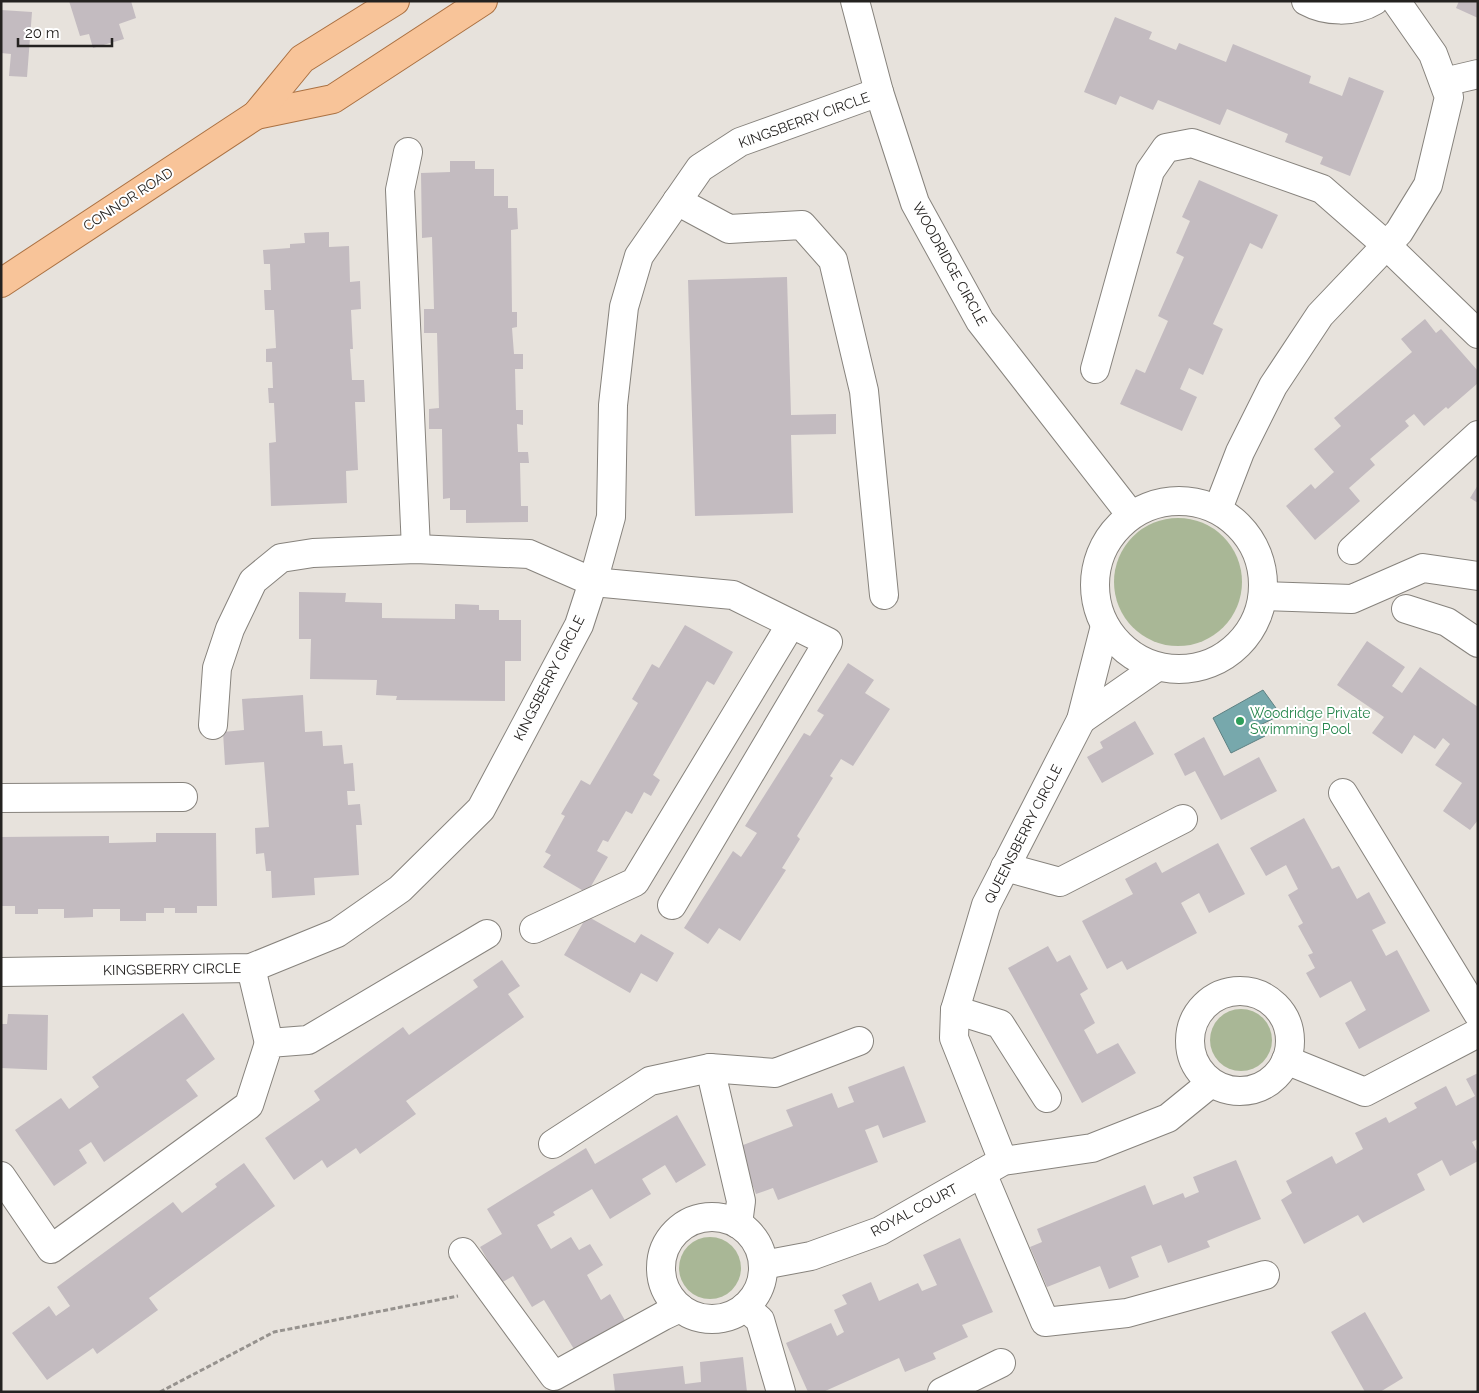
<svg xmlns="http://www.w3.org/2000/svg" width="1479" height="1393" font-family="Raleway,sans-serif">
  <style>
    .green { fill: #a9b796 }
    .water { fill: #77a8ac; stroke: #5e8082 }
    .building { fill: #c3bbc0 }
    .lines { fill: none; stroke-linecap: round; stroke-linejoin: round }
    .minor-casing { stroke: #87837d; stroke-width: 30 }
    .major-casing { stroke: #ab7142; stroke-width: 30 }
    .path { stroke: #96928e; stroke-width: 3; stroke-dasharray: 5 2.5; stroke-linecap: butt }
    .minor { stroke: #fff; stroke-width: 28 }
    .major { stroke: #f8c499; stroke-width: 28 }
    .leisure-dot { fill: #2e9e5b; stroke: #fff; stroke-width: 2 }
    .labels { text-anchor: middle; stroke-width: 4; stroke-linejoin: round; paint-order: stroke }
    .street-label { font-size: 14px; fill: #242220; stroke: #fff }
    .leisure-label { font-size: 14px; fill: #27864d; stroke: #fff; text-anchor: start }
  </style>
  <rect width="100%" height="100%" fill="#e7e2dc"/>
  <g class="green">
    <circle cx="1178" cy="582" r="64"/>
    <circle cx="1241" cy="1040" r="31"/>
    <circle cx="710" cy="1268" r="31"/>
  </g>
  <path class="water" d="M 1263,690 L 1281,715 L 1260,725 L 1265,736 L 1231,753 L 1213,718 Z"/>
  <g class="building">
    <path d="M 69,1 L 131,1 L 136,18 L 119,24 L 124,39 L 93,48 L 89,34 L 80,36 Z"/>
    <path d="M 1459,1 L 1478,1 L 1478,18 L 1456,8 Z"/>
    <path d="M 1,10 L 32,12 L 27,77 L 9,76 L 11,54 L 1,53 Z"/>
    <path d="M 1115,17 L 1152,32 L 1149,39 L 1176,50 L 1179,43 L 1226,62 L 1233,44 L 1311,76 L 1309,83 L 1342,96 L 1349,77 L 1384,91 L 1350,176 L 1320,164 L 1323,157 L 1285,142 L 1288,134 L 1227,109 L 1220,125 L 1158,100 L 1153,110 L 1120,96 L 1116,105 L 1084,92 Z"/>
    <path d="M 450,161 L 475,161 L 475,169 L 494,169 L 494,196 L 508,196 L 508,208 L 517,208 L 518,229 L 511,230 L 512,312 L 517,312 L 517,327 L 512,328 L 514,354 L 523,354 L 523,369 L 515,369 L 516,410 L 523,410 L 523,425 L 517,424 L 518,452 L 528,452 L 529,463 L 520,463 L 521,506 L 528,506 L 528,522 L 466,523 L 466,510 L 450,510 L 450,498 L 443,499 L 442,429 L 429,429 L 429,409 L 439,408 L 437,333 L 424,333 L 424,309 L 434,309 L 432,237 L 422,238 L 421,173 L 450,172 Z"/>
    <path d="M 1199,180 L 1278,215 L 1262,249 L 1250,243 L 1213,324 L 1223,329 L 1203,375 L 1189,368 L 1180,389 L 1197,397 L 1182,431 L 1120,404 L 1136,369 L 1145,373 L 1168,321 L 1158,316 L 1184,257 L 1176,253 L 1190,221 L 1182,217 Z"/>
    <path d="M 329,232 L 329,247 L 349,246 L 350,282 L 360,281 L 361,309 L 351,310 L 353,349 L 350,349 L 352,380 L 364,380 L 365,402 L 355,402 L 358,470 L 346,471 L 347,503 L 271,506 L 269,443 L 276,442 L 274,403 L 269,403 L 268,388 L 273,388 L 272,362 L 266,362 L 266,349 L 276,348 L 274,310 L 265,310 L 264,290 L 271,290 L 270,264 L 264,264 L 263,250 L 290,248 L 290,244 L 305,243 L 304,233 Z"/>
    <path d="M 787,277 L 791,415 L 836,414 L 836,434 L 791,435 L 793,513 L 695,516 L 688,280 Z"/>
    <path d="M 1425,319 L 1436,333 L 1441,329 L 1478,371 L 1478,383 L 1448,409 L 1446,407 L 1424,426 L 1414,414 L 1405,421 L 1409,426 L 1370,459 L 1375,465 L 1349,488 L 1360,501 L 1315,540 L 1286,506 L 1311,484 L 1315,489 L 1334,472 L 1314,449 L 1341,426 L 1334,418 L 1412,352 L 1401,339 Z"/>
    <path d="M 1478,485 L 1478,503 L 1470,498 Z"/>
    <path d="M 299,592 L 346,593 L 345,602 L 382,603 L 382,618 L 455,619 L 455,604 L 479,605 L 479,610 L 499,610 L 499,620 L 521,620 L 521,661 L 505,661 L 505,701 L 396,700 L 397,696 L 376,695 L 377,680 L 310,679 L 311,639 L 299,639 Z"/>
    <path d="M 685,625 L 733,652 L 714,685 L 707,681 L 653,775 L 660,780 L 651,796 L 644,792 L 632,814 L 626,811 L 608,842 L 603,840 L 597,851 L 608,857 L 587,893 L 543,867 L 551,855 L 545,852 L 565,816 L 561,814 L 581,780 L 590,785 L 638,703 L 632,699 L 652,664 L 659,668 Z"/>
    <path d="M 1367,641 L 1405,667 L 1392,686 L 1402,693 L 1420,667 L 1478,707 L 1478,820 L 1470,830 L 1443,811 L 1462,783 L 1435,765 L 1450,744 L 1443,738 L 1435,749 L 1414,735 L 1402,754 L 1372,733 L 1384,717 L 1337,685 Z"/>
    <path d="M 848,663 L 874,680 L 865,693 L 890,709 L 853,766 L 841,759 L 830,776 L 833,778 L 797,836 L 800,839 L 782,868 L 786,870 L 740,941 L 719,928 L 708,944 L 684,928 L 733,851 L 741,857 L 757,833 L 745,826 L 804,733 L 810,736 L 824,715 L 817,711 Z"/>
    <path d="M 303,695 L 305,732 L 322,731 L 323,746 L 342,745 L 344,764 L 353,763 L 355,791 L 347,791 L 348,805 L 360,804 L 362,825 L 356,825 L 359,875 L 314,878 L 315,895 L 272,898 L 271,871 L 266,871 L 264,853 L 256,854 L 255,828 L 269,827 L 264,762 L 225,765 L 223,732 L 244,730 L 242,699 Z"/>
    <path d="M 1135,721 L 1154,754 L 1102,783 L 1087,757 L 1103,748 L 1100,742 Z"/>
    <path d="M 1204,737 L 1224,776 L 1259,757 L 1277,791 L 1221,820 L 1195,771 L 1185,776 L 1174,754 Z"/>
    <path d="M 1304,818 L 1332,869 L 1339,866 L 1357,899 L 1369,892 L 1386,923 L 1372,930 L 1386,956 L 1397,950 L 1430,1011 L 1359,1049 L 1345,1023 L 1366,1010 L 1351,981 L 1320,998 L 1306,973 L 1315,968 L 1308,955 L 1313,953 L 1298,926 L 1303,923 L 1288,895 L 1298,889 L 1286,865 L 1266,876 L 1250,848 Z"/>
    <path d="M 156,833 L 216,833 L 217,906 L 197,906 L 197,913 L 175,913 L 175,908 L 164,908 L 164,913 L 146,913 L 146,921 L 120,921 L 120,909 L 93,909 L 93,917 L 64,918 L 64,909 L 38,909 L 38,914 L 15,914 L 15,906 L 1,906 L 1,837 L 109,836 L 109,843 L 156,842 Z"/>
    <path d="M 1218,843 L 1245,894 L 1209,913 L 1199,893 L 1181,903 L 1197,933 L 1127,970 L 1122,961 L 1107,969 L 1082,921 L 1133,894 L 1125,879 L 1156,862 L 1162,873 Z"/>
    <path d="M 587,916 L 635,943 L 641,934 L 674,953 L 657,982 L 641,973 L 630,993 L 564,955 Z"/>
    <path d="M 1048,946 L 1057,962 L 1070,955 L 1088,989 L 1080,994 L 1095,1023 L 1084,1030 L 1097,1054 L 1118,1043 L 1136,1073 L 1082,1103 L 1008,968 Z"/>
    <path d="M 502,960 L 520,986 L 508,994 L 524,1017 L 406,1101 L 416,1114 L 360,1154 L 356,1148 L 327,1168 L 322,1160 L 294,1180 L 265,1138 L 320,1100 L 314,1091 L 403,1027 L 409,1035 L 478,987 L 473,980 Z"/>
    <path d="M 183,1013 L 215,1059 L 186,1080 L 198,1096 L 104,1162 L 91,1142 L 79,1150 L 87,1163 L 54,1186 L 15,1130 L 61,1098 L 69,1109 L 99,1087 L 92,1077 Z"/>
    <path d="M 8,1014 L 48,1015 L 47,1070 L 1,1068 L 1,1024 L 7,1024 Z"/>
    <path d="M 904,1066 L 926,1122 L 883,1138 L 878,1125 L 865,1130 L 878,1162 L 778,1200 L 773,1188 L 756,1194 L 738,1147 L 793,1126 L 786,1110 L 832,1093 L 838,1108 L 854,1102 L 848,1087 Z"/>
    <path d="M 1478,1073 L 1478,1139 L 1472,1142 L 1478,1153 L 1478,1161 L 1450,1176 L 1442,1160 L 1417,1174 L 1425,1190 L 1363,1223 L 1358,1215 L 1304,1244 L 1281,1200 L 1292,1193 L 1286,1181 L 1332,1156 L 1336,1164 L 1363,1149 L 1355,1133 L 1386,1117 L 1389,1123 L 1417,1108 L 1414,1103 L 1446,1086 L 1456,1106 L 1475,1096 L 1466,1079 Z"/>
    <path d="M 677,1115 L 706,1165 L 676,1183 L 665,1165 L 642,1179 L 651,1194 L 610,1219 L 592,1189 L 553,1212 L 555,1215 L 537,1225 L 551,1249 L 571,1237 L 579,1250 L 590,1244 L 603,1265 L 587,1275 L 601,1300 L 610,1294 L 627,1324 L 577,1354 L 544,1300 L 532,1307 L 513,1276 L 501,1283 L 480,1247 L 502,1234 L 487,1209 L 586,1148 L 595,1164 Z"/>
    <path d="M 1236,1160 L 1261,1219 L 1207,1241 L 1210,1247 L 1168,1263 L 1161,1245 L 1131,1257 L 1139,1277 L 1109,1289 L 1100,1266 L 1047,1287 L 1030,1247 L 1042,1242 L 1037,1229 L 1145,1185 L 1153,1205 L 1183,1193 L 1185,1198 L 1199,1192 L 1193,1177 Z"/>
    <path d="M 244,1163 L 275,1206 L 149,1298 L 158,1310 L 97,1354 L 93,1348 L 47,1380 L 12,1333 L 49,1306 L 56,1316 L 70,1306 L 57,1287 L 173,1202 L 182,1213 L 217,1187 L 215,1184 Z"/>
    <path d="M 960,1238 L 993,1312 L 962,1325 L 968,1337 L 933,1353 L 936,1359 L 905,1372 L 899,1358 L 823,1392 L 808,1392 L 786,1343 L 831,1323 L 837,1336 L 844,1332 L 834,1310 L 847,1304 L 842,1295 L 871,1282 L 879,1301 L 918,1283 L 922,1291 L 937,1285 L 923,1255 Z"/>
    <path d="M 1365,1312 L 1403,1378 L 1380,1392 L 1365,1392 L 1331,1332 Z"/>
    <path d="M 743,1357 L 747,1392 L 615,1392 L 613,1374 L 683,1366 L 685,1384 L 701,1382 L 700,1362 Z"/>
  </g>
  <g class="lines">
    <g class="minor-casing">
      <g id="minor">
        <path d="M 855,1 L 879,92 L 915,203 L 980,321 L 1131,515"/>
        <path d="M 1306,1 C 1326,12 1354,13 1374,1"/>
        <path d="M 1444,82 L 1478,74"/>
        <path d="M 408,152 L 400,190 L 416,549"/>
        <path d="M 677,201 L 729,229 L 802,225 L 833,260 L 864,391 L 884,595"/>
        <path d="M 1095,369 L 1150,171 L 1166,148 L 1192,143 L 1322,189 L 1386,245 L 1478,334"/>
        <circle cx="1179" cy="585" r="84"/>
        <path d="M 1218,509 L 1240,452 L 1273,386 L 1320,315 L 1399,232 L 1428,185 L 1449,97 L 1433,54 L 1396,1"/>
        <path d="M 1352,550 L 1478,435"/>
        <path d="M 1263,596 L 1352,599 L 1423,568 L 1478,576"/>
        <path d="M 1406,609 L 1447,622 L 1478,643"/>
        <path d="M 1081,720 L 1157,667"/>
        <path d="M 213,725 L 217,668 L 230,629 L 253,581 L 281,558 L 313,553 L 416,549 L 529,554 L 593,582 L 733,595 L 828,642 L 672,905"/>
        <path d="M 1343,793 L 1478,1014"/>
        <path d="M 1,798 L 183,797"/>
        <path d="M 1005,867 L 1060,882 L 1183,819"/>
        <path d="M 534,929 L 635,882 L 791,624"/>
        <path d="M 251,968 L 269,1043"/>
        <path d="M 1,972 L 251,968 L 337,933 L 400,889 L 481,809 L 579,625 L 593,582 L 611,517 L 613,405 L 624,307 L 639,256 L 700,168 L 740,142 L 879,92"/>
        <circle cx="1240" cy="1041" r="50"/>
        <path d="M 955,1010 L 1000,1024 L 1047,1098"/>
        <path d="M 1286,1060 L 1365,1092 L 1478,1033"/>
        <path d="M 710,1068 L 741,1201 L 738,1224"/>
        <path d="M 553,1144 L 650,1081 L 710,1068 L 775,1073 L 859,1041"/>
        <path d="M 1003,1161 L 954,1038 L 955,1010 L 986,905 L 1081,720 L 1105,626"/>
        <path d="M 982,1173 L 1045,1322 L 1127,1313 L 1265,1275"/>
        <path d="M 1,1176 L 51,1249 L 249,1105 L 269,1043 L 308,1040 L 487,934"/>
        <circle cx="712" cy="1268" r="51"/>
        <path d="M 463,1252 L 554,1376 L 663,1316 L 680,1308"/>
        <path d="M 763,1265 L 811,1256 L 880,1231 L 1003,1161 L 1092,1148 L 1168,1118 L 1211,1083"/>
        <path d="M 745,1307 L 760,1320 L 781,1392"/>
        <path d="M 942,1392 L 1001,1363"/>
      </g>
    </g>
    <g class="major-casing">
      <g id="major">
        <path d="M 256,115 L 333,99 L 483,1"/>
        <path d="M 1,283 L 256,115 L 302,59 L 395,1"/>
      </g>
    </g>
    <path class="path" d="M 160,1392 L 274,1332 L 458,1296"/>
    <use href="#minor" class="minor"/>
    <use href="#major" class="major"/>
  </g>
  <circle class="leisure-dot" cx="1240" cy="721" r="5"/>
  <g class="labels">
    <g class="street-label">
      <text transform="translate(804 120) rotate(-20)" y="5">KINGSBERRY CIRCLE</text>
      <text transform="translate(128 199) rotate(-33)" y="5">CONNOR ROAD</text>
      <text transform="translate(950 264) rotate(61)" y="5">WOODRIDGE CIRCLE</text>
      <text transform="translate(549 678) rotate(-63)" y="5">KINGSBERRY CIRCLE</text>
      <text transform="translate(1023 834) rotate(-63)" y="5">QUEENSBERRY CIRCLE</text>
      <text transform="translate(172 969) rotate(-1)" y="5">KINGSBERRY CIRCLE</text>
      <text transform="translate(914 1210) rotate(-28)" y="5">ROYAL COURT</text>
    </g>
    <g class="leisure-label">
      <text x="1250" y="718">Woodridge Private<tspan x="1250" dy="16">Swimming Pool</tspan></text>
    </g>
  </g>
  <rect width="1479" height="1393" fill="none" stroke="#242220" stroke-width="5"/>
  <path d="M18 38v8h94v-8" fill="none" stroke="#242220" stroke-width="2.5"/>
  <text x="25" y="38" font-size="15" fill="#242220" stroke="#ffffff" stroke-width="4" paint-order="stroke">20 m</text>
</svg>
